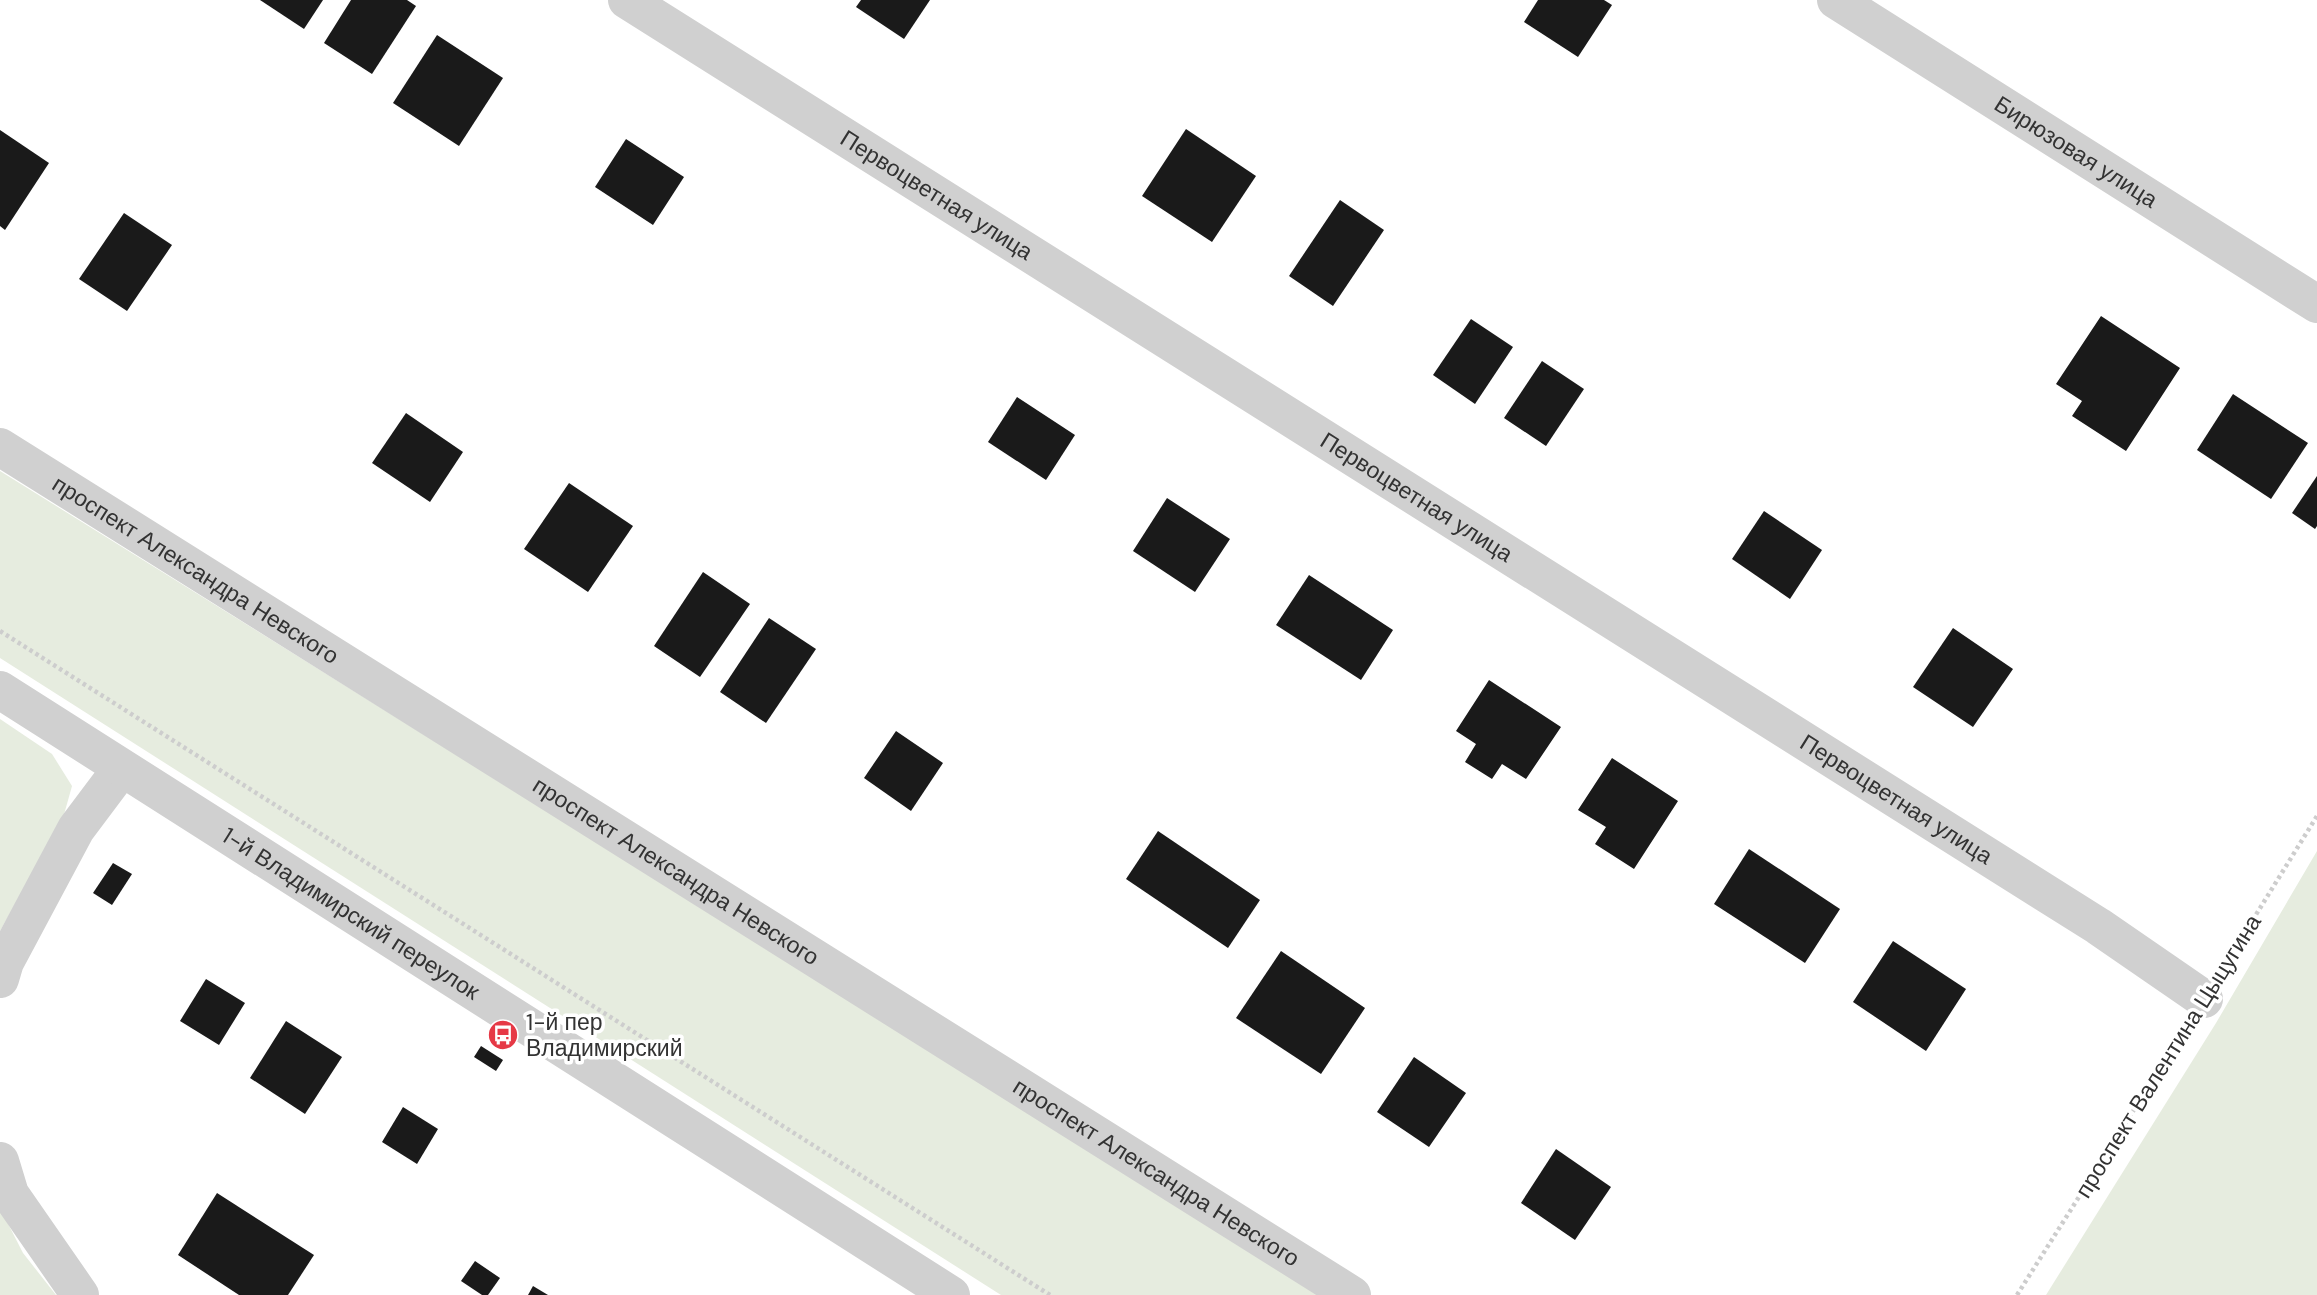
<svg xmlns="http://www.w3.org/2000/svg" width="2317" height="1295" font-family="'DM Sans',sans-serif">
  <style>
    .green { fill: #e6ecdf }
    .building { fill: #1a1a1a }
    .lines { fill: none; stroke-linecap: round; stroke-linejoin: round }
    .path { stroke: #cdcdcd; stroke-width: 4.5; stroke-dasharray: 3.5 3.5; stroke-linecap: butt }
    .minor { stroke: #d0d0d0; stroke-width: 38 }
    .tertiary { stroke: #d0d0d0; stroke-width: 38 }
    .labels { text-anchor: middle; stroke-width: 7; stroke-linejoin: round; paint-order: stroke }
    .street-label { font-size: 23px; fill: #333; stroke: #fff }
    .poi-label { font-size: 23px; fill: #333; stroke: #fff; text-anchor: start }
  </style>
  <rect width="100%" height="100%" fill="#fff"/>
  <g class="green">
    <path d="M 0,471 L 1325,1295 L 1001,1295 L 0,658 Z"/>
    <path d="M 0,719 L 52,754 L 72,786 L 63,818 L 0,931 Z"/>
    <path d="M 2317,851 L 2317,1295 L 2046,1295 L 2216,1023 Z"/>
    <path d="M 0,1208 L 23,1253 L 56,1295 L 0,1295 Z"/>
  </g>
  <g class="building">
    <path d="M 260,0 L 323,0 L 304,29 Z"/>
    <path d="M 351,0 L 407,0 L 416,6 L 372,74 L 324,43 Z"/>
    <path d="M 861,0 L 930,0 L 904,39 L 856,7 Z"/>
    <path d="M 1538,0 L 1604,0 L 1612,5 L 1578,57 L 1524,22 Z"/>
    <path d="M 437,35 L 503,78 L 459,146 L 393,103 Z"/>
    <path d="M 1186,129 L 1256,176 L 1212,242 L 1142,196 Z"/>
    <path d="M 0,130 L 49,163 L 5,230 L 0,226 Z"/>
    <path d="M 626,139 L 684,177 L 653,225 L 595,187 Z"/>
    <path d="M 1340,200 L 1384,230 L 1333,306 L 1289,276 Z"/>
    <path d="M 124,213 L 172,245 L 127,311 L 79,279 Z"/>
    <path d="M 2101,316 L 2180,368 L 2126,451 L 2072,416 L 2082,401 L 2056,384 Z"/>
    <path d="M 1471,319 L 1513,347 L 1475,404 L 1433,375 Z"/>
    <path d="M 1542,361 L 1584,389 L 1546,446 L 1504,418 Z"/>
    <path d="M 2233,394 L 2308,443 L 2271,499 L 2197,450 Z"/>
    <path d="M 1017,397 L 1075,435 L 1046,480 L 988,442 Z"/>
    <path d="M 406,413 L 463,452 L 430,502 L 372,463 Z"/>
    <path d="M 2317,476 L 2317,526 L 2315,529 L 2292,513 Z"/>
    <path d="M 569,483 L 633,526 L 588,592 L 524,549 Z"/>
    <path d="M 1167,498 L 1230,539 L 1195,592 L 1133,551 Z"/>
    <path d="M 1764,511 L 1822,550 L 1790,599 L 1732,559 Z"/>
    <path d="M 703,572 L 750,604 L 700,677 L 654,646 Z"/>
    <path d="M 1309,575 L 1393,630 L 1361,680 L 1276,625 Z"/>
    <path d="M 769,618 L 816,649 L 766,723 L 720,692 Z"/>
    <path d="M 1953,628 L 2013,669 L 1973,727 L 1913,687 Z"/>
    <path d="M 1489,680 L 1561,727 L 1526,779 L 1502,764 L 1492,779 L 1465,762 L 1476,744 L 1456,731 Z"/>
    <path d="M 896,731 L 943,763 L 911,811 L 864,778 Z"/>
    <path d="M 1612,758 L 1678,801 L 1634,869 L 1595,844 L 1606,827 L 1578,810 Z"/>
    <path d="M 1158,831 L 1260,900 L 1228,948 L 1126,879 Z"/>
    <path d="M 1749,849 L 1840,909 L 1805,963 L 1714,904 Z"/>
    <path d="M 113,863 L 132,874 L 112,905 L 93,893 Z"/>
    <path d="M 1893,941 L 1966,989 L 1926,1051 L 1853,1002 Z"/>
    <path d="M 1281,951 L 1365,1008 L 1321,1074 L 1236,1018 Z"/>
    <path d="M 206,979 L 245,1003 L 219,1045 L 180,1021 Z"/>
    <path d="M 286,1021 L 342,1057 L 305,1114 L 250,1078 Z"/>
    <path d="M 481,1046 L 503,1060 L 496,1071 L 474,1057 Z"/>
    <path d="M 1414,1057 L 1466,1093 L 1429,1147 L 1377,1112 Z"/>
    <path d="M 403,1107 L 438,1129 L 417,1164 L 382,1142 Z"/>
    <path d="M 1556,1149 L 1611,1187 L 1575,1240 L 1521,1203 Z"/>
    <path d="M 217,1193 L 314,1255 L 288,1295 L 239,1295 L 178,1255 Z"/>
    <path d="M 475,1261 L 500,1278 L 488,1295 L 482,1295 L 461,1281 Z"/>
    <path d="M 533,1286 L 548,1295 L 528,1295 Z"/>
  </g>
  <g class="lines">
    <g class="path">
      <path d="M 0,631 L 1050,1295"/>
      <path d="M 2223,968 L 2317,816"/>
      <path d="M 2017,1295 L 2185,1029"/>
    </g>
    <g class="minor">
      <path id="s1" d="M 627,0 L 2098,926 L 2204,999"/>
      <path id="s2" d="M 1836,0 L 2317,304"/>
      <path id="s3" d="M 0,447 L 1352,1295"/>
      <path d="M 0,979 L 5,962 L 76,829 L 121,769"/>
      <path d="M 0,1161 L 10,1194 L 80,1295"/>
    </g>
    <path class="tertiary" id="s4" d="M 0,690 L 951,1295"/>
  </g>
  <defs>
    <g id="bus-disc" transform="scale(1.575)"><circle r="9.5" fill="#e63946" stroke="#fff"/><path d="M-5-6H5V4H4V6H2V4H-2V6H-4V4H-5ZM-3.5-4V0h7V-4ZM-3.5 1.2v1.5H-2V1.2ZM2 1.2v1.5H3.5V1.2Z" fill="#fff"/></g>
  </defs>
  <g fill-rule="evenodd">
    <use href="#bus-disc" x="503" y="1035"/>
  </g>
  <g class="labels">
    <g class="street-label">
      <text dy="8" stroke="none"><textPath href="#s2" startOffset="284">Бирюзовая улица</textPath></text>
      <text dy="8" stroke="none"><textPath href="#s1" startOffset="366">Первоцветная улица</textPath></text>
      <text dy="8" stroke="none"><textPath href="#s1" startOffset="933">Первоцветная улица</textPath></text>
      <text dy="8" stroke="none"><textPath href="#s3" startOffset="231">проспект Александра Невского</textPath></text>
      <text dy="8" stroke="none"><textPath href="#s1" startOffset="1500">Первоцветная улица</textPath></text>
      <text dy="8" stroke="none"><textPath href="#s3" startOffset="798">проспект Александра Невского</textPath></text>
      <text dy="8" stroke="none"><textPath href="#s4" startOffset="416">1-й Владимирский переулок</textPath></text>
      <text transform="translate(2168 1056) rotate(-58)" y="8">проспект Валентина Цыцугина</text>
      <text dy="8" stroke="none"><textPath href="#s3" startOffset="1365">проспект Александра Невского</textPath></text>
    </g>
    <g class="poi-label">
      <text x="526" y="1030">1-й пер<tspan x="526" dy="26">Владимирский</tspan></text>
    </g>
  </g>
</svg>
